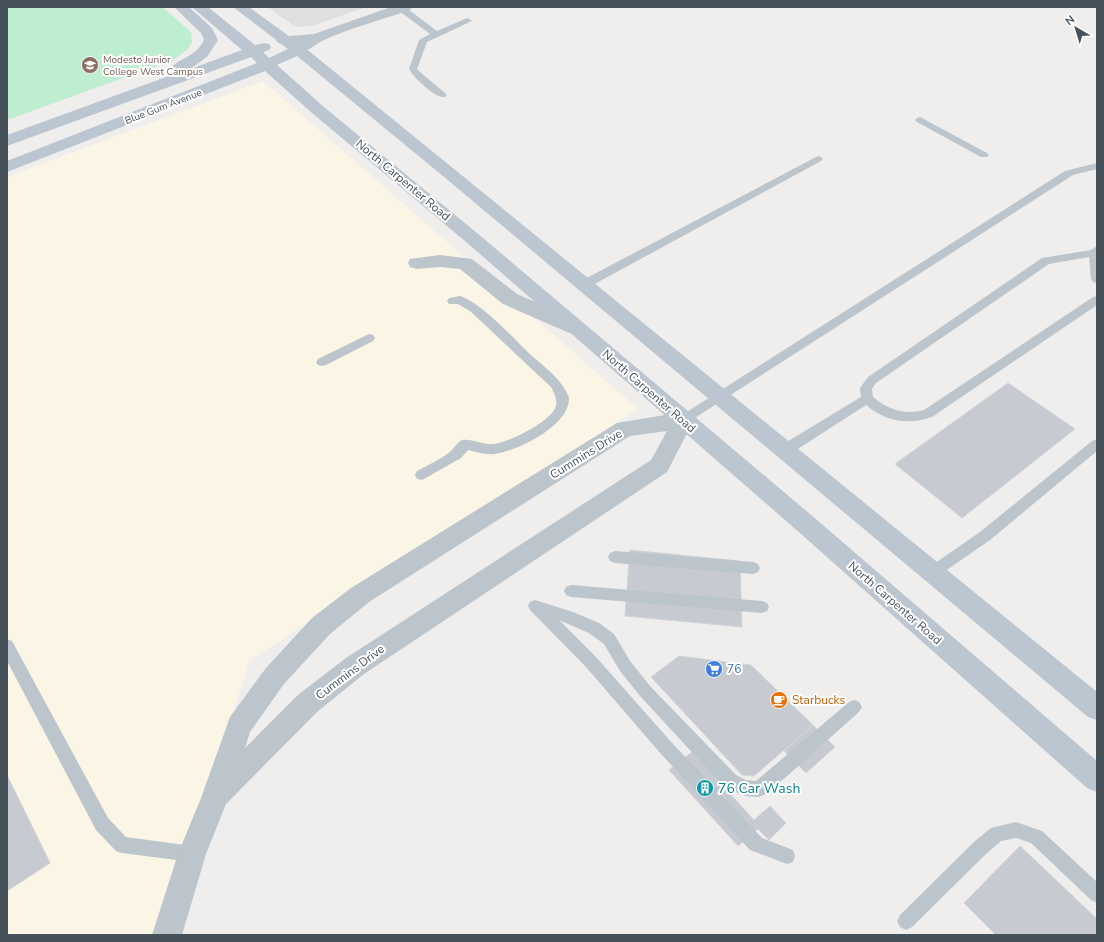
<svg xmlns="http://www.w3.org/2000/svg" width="1104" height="942" font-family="'Nunito Sans',sans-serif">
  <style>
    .commercial { fill: #fbf5e6 }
    .education { fill: #e1dedf }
    .green { fill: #bceecf }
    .building { fill: #c7cad0; stroke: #d1d4d9 }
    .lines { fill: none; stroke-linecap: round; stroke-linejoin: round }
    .service { fill: #bcc5cc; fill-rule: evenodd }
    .minor { fill: #bcc5cc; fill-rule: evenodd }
    .secondary { fill: #bbc6d1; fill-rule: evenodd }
    .labels { text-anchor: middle; stroke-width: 4; stroke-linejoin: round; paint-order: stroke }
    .far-education-label { font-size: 10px; fill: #785e54; stroke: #fff; text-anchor: start }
    .far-street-label { font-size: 10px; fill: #46515a; stroke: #fff }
    .street-label { font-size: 12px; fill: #46515a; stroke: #fff }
    .shop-label { font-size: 12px; fill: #366cbe; stroke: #fff; text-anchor: start }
    .food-label { font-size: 12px; fill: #c56008; stroke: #fff; text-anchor: start }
    .near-culture-label { font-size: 14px; fill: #0d838f; stroke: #fff; text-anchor: start }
  </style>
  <rect width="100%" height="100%" fill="#f0eded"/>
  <path class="commercial" d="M 263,81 L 638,409 L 250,660 L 160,935 L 7,935 L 7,177 Z"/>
  <path class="education" d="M 268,7 L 366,7 L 315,25 L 297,27 L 294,26 Z"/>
  <path class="green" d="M 7,7 L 162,7 L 191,32 L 192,42 L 188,49 L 173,60 L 7,120 Z"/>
  <g class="building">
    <path d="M 1008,383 L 1075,429 L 962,518 L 895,464 Z"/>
    <path d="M 630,550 L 740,561 L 742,627 L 625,616 Z"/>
    <path d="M 679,656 L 751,665 L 813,725 L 754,776 L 742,775 L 651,677 Z"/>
    <path d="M 813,725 L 835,747 L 806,773 L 784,751 Z"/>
    <path d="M 692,752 L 754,820 L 770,806 L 786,823 L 769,840 L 758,829 L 738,846 L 669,770 Z"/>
    <path d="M 7,775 L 50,863 L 7,891 Z"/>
    <path d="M 1020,846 L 1097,919 L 1097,935 L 996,935 L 964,903 Z"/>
  </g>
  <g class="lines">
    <g class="service">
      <path d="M 398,7 L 405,7 L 437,31 L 465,19 L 468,18 L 472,21 L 427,42 L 417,69 L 420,72 L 445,93 L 447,95 L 445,97 C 436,99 413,77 409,69 L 419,40 L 430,34 L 398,10 Z"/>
      <path d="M 920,117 L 987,153 L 989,155 L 987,157 L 981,157 L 917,122 L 915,120 L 917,118 Z"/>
      <path d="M 818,156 L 821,157 L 823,159 L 821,161 L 589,287 L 581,287 L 579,284 L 581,281 Z"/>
      <path d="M 1097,163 L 1097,169 L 1073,175 L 687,423 L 683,425 L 679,423 L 677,420 L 679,417 L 1065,171 Z"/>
      <path d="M 1097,246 L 1097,283 L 1093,282 L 1091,279 L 1089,257 L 1049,264 L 876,383 L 872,389 L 873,397 C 889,410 904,415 924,410 L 1093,297 L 1097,296 L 1097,305 L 932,417 C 908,425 886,422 866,405 L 790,454 L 785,455 L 780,454 L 779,450 L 780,446 L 861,397 L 860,388 L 868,377 L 1042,258 L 1091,250 Z"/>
      <path d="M 460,296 C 482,303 514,339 532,356 C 541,364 552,372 559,381 C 562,385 569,394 569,399 C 569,426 517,451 495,454 C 486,455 476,452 468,450 L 461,458 L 422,480 L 417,479 L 415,475 L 417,471 C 428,465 442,459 452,450 C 455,447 458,441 463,440 C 470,438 484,445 493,444 C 508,443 547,423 554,410 C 559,402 555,395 551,387 L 470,311 L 458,304 L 449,304 L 447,301 L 449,298 Z"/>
      <path d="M 369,334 L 373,335 L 375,338 L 373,341 L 326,365 L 322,366 L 318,365 L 316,362 L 318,359 Z"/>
      <path d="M 1097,439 L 1097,451 L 990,540 L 938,576 L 933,578 L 928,576 L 926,572 L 928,568 L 980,532 L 1092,441 Z"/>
      <path d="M 615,551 L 753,562 L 758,564 L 760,568 L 758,572 L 753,574 L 615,563 L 610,561 L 608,557 L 610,553 Z"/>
      <path d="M 571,585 L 762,601 L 767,603 L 769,607 L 767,611 L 762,613 L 571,597 L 566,595 L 564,591 L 566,587 Z"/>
      <path d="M 535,600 L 573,612 L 599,623 L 614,634 L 630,661 L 650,686 L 736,775 L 746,780 L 756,781 L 849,702 L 854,700 L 859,702 L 862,707 L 859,712 L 786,777 L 764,795 L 758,797 L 745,796 L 724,787 L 640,696 L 620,671 L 604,644 L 589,633 L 559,620 L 596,657 L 673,744 L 762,838 L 793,850 L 795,856 L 793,862 L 787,864 L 750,850 L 661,754 L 586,667 L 530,610 L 528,606 L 530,602 Z"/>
      <path d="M 7,639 L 12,641 L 108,818 L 126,837 L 192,846 L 198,848 L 200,854 L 198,860 L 192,862 L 122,853 L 116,851 L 96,830 L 7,661 Z"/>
      <path d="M 1016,822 L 1042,831 L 1097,882 L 1097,903 L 1091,900 L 1031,843 L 1016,838 L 1001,841 L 986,854 L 912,927 L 906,930 L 900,927 L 897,921 L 900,915 L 974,842 L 991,828 Z"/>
    </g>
    <g class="minor">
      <path d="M 391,7 L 412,7 L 410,10 C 381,20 350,28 322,41 C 313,45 309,53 298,50 L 296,47 L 298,43 L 283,44 L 278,43 L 276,40 L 278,37 L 314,34 Z"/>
      <path d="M 440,255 L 472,259 L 517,294 L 581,322 L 584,327 L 581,332 L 574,334 L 567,332 L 503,304 L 460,269 L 440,267 L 417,269 L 410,267 L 408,263 L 410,259 Z"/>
      <path d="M 683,412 L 690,414 L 694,420 L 667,472 L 364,674 L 317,712 L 226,804 L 206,854 L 182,935 L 152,935 L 178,854 L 201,798 L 230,717 L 266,668 L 312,618 L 351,588 L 617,423 ZM 667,431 L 651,460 L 346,658 L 299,694 L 245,748 L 250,732 L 284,684 L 330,634 L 369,602 L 630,436 Z"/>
    </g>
    <path class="secondary" d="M 174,7 L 189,7 L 212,28 L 218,40 L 207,57 L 190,69 L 242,50 L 192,7 L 208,7 L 255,45 L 264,43 L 269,44 L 271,47 L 269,50 L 263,52 L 269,58 L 288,49 L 233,7 L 249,7 L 304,47 L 1097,692 L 1097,720 L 1088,717 L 449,181 L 297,56 L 277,65 L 324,107 L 477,233 L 817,520 L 1097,761 L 1097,792 L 1087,788 L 801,534 L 465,241 L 312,113 L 265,71 L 7,172 L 7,161 L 257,63 L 251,57 L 7,146 L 7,135 L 177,73 L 173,72 L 170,69 C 178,58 195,58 204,40 L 201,33 Z"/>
  </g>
  <defs>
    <g id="university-disc" transform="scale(0.9)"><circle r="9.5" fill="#8d6e63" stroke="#fff"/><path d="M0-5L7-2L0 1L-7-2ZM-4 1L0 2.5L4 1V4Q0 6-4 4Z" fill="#fff"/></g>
    <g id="supermarket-disc" transform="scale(0.9)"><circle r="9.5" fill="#3f7fe0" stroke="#fff"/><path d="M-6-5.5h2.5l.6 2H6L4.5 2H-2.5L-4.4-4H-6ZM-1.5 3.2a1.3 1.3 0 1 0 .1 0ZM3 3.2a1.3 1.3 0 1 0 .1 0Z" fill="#fff"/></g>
    <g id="cafe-disc" transform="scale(0.9)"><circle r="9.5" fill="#e8710a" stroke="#fff"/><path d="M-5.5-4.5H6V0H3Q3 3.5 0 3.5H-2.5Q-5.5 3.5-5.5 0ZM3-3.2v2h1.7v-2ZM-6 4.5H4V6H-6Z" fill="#fff"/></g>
    <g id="building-disc" transform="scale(0.9)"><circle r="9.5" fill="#0f9aa8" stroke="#fff"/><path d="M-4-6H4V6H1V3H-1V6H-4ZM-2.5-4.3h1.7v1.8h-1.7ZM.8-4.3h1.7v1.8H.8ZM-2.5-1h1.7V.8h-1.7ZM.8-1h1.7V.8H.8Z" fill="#fff"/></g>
  </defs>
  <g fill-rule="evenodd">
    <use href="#university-disc" x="90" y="65"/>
    <use href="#supermarket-disc" x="714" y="669"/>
    <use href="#cafe-disc" x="779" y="700"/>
    <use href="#building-disc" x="705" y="788"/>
  </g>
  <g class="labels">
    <g class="far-education-label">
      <text x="103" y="63">Modesto Junior<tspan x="103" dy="12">College West Campus</tspan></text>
    </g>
    <g class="far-street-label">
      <text transform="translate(163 106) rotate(-21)" y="4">Blue Gum Avenue</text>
    </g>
    <g class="street-label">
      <text transform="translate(403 180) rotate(40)" y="4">North Carpenter Road</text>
      <text transform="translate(649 391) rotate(41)" y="4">North Carpenter Road</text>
      <text transform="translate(586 454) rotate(-32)" y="4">Cummins Drive</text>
      <text transform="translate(895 603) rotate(41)" y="4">North Carpenter Road</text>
      <text transform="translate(350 672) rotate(-37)" y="4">Cummins Drive</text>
    </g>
    <g class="shop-label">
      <text x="727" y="673">76</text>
    </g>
    <g class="food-label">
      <text x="792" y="704">Starbucks</text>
    </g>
    <g class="near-culture-label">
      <text x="718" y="793">76 Car Wash</text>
    </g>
  </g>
  <rect width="1104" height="942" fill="none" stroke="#46515a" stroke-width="16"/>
  <g transform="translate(1076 28) rotate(322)" stroke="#ffffff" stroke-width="3" paint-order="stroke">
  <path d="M0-3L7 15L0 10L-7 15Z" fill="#46515a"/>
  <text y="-6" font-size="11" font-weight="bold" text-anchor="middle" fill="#46515a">N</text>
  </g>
</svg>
